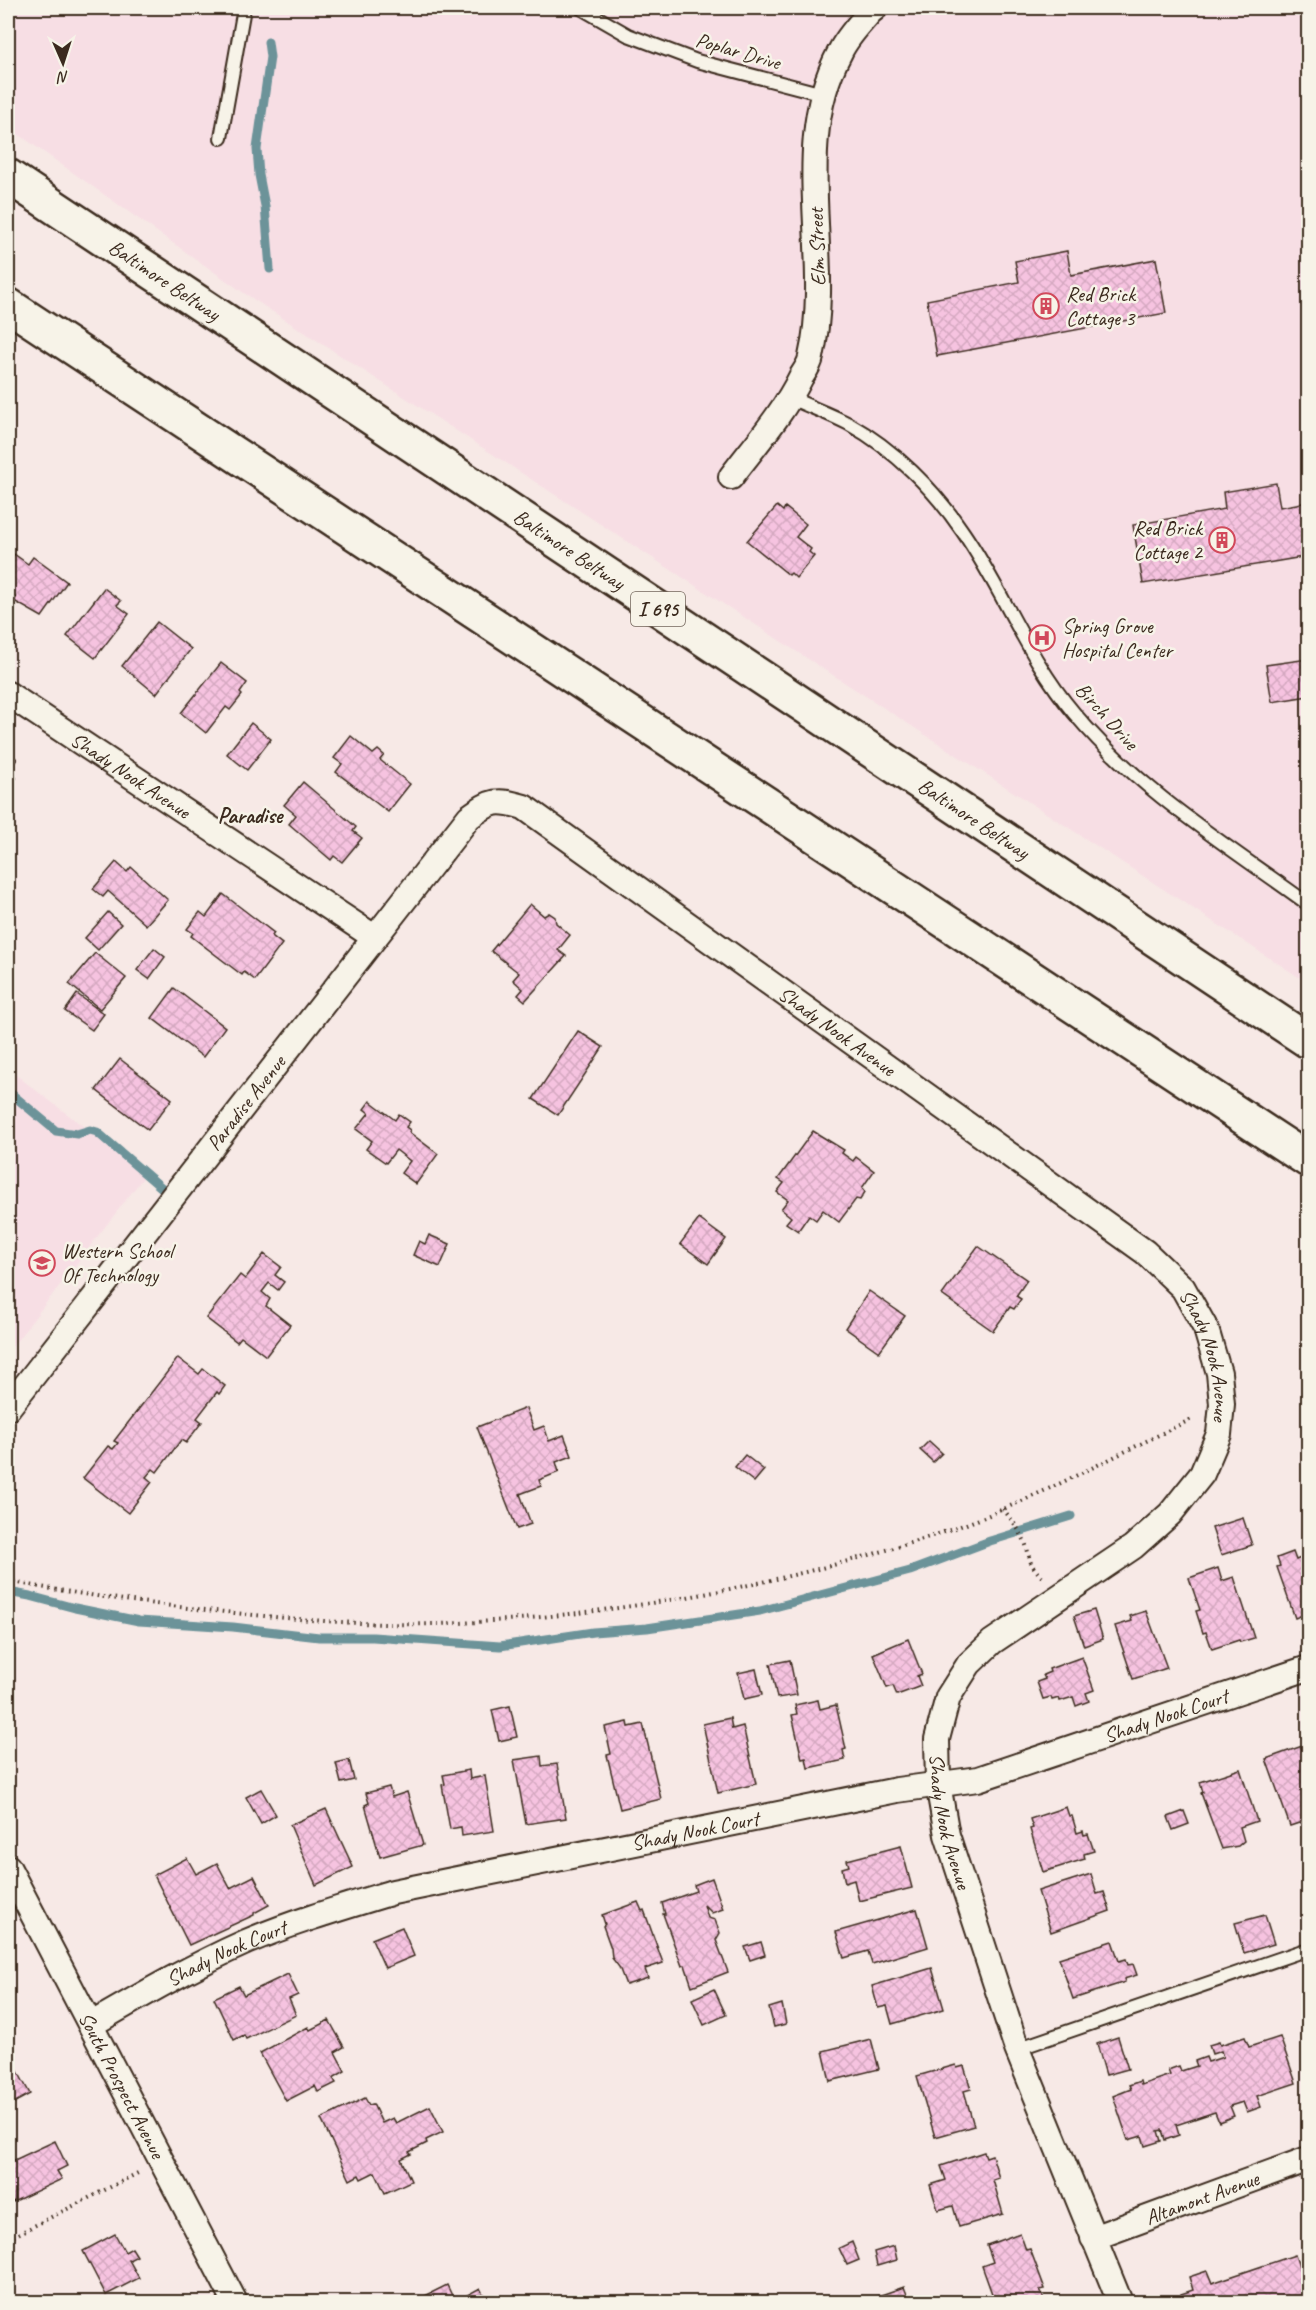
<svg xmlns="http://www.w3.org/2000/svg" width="1316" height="2310" font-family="Caveat,sans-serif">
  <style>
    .built { fill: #f7dee4 }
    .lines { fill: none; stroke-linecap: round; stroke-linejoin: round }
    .stream { stroke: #6c9399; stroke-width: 9 }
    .building { fill: url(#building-cross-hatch); stroke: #3b2a1e; stroke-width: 1.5 }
    .lane-casing { stroke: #3b2a1e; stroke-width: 16 }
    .street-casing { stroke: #3b2a1e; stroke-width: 28 }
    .highway-casing { stroke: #3b2a1e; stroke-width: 38 }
    .path { stroke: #3b2a1e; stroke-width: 4; stroke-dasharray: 1.5 4.5; stroke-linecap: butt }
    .lane { stroke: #f7f3e8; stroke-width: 12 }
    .street { stroke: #f7f3e8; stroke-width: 24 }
    .highway { stroke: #f7f3e8; stroke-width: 33 }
    .labels { text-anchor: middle; stroke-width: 5; stroke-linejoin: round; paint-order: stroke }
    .shield { fill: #f7f3e8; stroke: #73665b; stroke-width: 1.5 }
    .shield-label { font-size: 20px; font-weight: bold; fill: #3b2a1e }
    .street-label { font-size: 21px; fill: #3b2a1e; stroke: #f7f3e8 }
    .poi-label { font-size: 21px; fill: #3b2a1e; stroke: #f7f3e8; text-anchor: start }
    .neighbourhood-label { font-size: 22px; font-weight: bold; fill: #3b2a1e; stroke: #f7f3e8 }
  </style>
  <defs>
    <pattern id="building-cross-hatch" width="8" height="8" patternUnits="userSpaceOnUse" patternTransform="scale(1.5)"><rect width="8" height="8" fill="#f6c3e0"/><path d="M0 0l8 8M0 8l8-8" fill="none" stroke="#d4a8c0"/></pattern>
  </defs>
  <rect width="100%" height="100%" fill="#f7e9e6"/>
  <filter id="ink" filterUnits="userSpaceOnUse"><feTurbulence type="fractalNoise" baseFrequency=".0167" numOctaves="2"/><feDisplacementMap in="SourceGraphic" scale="12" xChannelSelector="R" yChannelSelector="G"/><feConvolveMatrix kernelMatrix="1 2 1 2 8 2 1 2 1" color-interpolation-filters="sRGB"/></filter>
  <g filter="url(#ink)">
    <g class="built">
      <path d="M 8,8 L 1308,8 L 1308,983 L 244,293 L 8,127 Z"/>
      <path d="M 8,1069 L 146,1174 L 8,1352 Z"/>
    </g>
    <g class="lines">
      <g class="stream">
        <path d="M 268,42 L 270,57 L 257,149 L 259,175 L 265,206 L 270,269"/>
        <path d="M 8,1091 L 56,1131 L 77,1134 L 90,1130 L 97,1132 L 162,1188"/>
        <path d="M 8,1592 L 30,1596 L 75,1608 L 139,1621 L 233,1627 L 319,1637 L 373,1637 L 500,1646 L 593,1632 L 647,1628 L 760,1611 L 910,1571 L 990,1541 L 1071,1516"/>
      </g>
    </g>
    <g class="building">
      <path d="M 1067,251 L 1071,275 L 1156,259 L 1166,313 L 937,356 L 927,300 L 1019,282 L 1015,261 Z"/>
      <path d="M 1276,483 L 1280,507 L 1308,502 L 1308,556 L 1143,584 L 1133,525 L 1225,509 L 1223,492 Z"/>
      <path d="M 777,506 L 783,511 L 785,507 L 806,524 L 796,537 L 811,549 L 809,552 L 814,556 L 796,578 L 791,573 L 789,575 L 747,541 Z"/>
      <path d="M 14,554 L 28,564 L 33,557 L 67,582 L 42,617 L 14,601 L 16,598 L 8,592 L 12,583 L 8,580 L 8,563 Z"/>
      <path d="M 104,588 L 121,601 L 117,605 L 129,614 L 95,658 L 67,636 Z"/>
      <path d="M 157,622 L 191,649 L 156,694 L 122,666 Z"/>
      <path d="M 1308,659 L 1308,696 L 1272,702 L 1266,665 Z"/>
      <path d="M 221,663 L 247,683 L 240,693 L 242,695 L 230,710 L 226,707 L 206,733 L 181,713 Z"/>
      <path d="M 251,723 L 271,739 L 247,770 L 227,754 Z"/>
      <path d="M 351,736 L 373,754 L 378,750 L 384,755 L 380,760 L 410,784 L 388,812 L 336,772 L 342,764 L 334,758 Z"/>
      <path d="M 8,751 L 17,759 L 8,771 Z"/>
      <path d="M 8,771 L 16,778 L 8,790 Z"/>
      <path d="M 303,782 L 356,827 L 353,831 L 362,838 L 342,862 L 334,856 L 331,860 L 289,824 L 296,815 L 284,805 Z"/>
      <path d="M 116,862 L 127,872 L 131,867 L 168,900 L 146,925 L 108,891 L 103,897 L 93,889 Z"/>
      <path d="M 223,894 L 274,933 L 272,936 L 282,944 L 255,980 L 244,972 L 242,975 L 191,936 L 193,933 L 187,929 L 200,912 L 206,917 Z"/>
      <path d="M 530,904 L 544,916 L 549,913 L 555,917 L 556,923 L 570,935 L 558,950 L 566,956 L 525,1001 L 518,995 L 523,989 L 513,980 L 519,973 L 491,951 Z"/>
      <path d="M 108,912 L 121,924 L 98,950 L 85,938 Z"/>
      <path d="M 154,948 L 165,957 L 149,979 L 137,970 Z"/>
      <path d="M 95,953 L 126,978 L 100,1009 L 69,984 Z"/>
      <path d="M 174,988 L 225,1027 L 203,1057 L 152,1018 Z"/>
      <path d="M 77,994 L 104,1014 L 92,1030 L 65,1011 Z"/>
      <path d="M 578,1031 L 603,1047 L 558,1115 L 533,1099 Z"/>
      <path d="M 120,1059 L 172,1099 L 148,1130 L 96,1090 Z"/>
      <path d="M 370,1101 L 395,1120 L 399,1114 L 410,1122 L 406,1127 L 410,1130 L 409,1132 L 438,1154 L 416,1184 L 401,1173 L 410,1161 L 396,1150 L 386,1163 L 366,1149 L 372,1141 L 356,1129 L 369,1113 L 364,1109 Z"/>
      <path d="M 813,1131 L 844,1150 L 842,1153 L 853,1161 L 856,1157 L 874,1171 L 862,1188 L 865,1192 L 860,1200 L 856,1199 L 839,1222 L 823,1210 L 816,1220 L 809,1215 L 798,1231 L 786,1223 L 791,1217 L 781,1209 L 788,1200 L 777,1192 L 784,1183 L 778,1179 Z"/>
      <path d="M 699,1219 L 726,1239 L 708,1264 L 680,1244 Z"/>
      <path d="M 429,1235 L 450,1244 L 440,1267 L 413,1255 L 419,1241 L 425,1244 Z"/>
      <path d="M 978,1246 L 1027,1280 L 1016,1296 L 1021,1299 L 1014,1309 L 1010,1307 L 993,1331 L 942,1295 Z"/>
      <path d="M 264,1254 L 281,1267 L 275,1275 L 284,1282 L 278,1290 L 269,1283 L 262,1292 L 270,1299 L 266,1306 L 290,1325 L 266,1356 L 241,1337 L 237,1342 L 206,1318 L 240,1275 L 245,1279 Z"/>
      <path d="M 869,1291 L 905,1316 L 879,1352 L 845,1328 Z"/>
      <path d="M 178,1358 L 199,1374 L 203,1369 L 225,1386 L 219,1394 L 217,1392 L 197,1418 L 202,1422 L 186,1443 L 181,1440 L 157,1472 L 153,1469 L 146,1477 L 152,1482 L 128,1513 L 83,1478 L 108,1446 L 113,1449 L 118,1443 L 114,1441 Z"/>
      <path d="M 526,1408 L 534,1430 L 544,1426 L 549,1441 L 564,1435 L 572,1456 L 556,1462 L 559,1472 L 539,1480 L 541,1486 L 520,1494 L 531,1524 L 517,1529 L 477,1427 Z"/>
      <path d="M 929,1441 L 942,1453 L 933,1462 L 920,1450 Z"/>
      <path d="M 745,1455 L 764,1470 L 754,1482 L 735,1467 Z"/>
      <path d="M 1243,1518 L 1252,1545 L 1221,1555 L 1212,1528 Z"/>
      <path d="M 1293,1552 L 1296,1560 L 1308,1555 L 1308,1613 L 1295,1618 L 1277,1567 L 1280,1566 L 1277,1558 Z"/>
      <path d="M 1218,1568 L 1222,1581 L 1234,1577 L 1254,1638 L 1240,1642 L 1239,1640 L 1212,1649 L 1206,1632 L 1203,1633 L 1196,1611 L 1200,1610 L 1189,1578 Z"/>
      <path d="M 1094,1610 L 1103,1639 L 1084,1646 L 1074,1616 Z"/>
      <path d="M 1146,1611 L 1167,1668 L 1133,1679 L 1115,1626 L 1132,1621 L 1130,1616 Z"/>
      <path d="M 908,1639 L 922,1674 L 917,1676 L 921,1686 L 897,1695 L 893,1686 L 887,1688 L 873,1654 Z"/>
      <path d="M 1082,1657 L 1094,1690 L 1086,1693 L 1089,1701 L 1076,1706 L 1073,1697 L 1060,1701 L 1059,1698 L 1052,1700 L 1051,1697 L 1043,1699 L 1037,1682 L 1045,1679 L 1043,1675 L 1050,1672 L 1049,1669 Z"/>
      <path d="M 790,1660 L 797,1695 L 777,1698 L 770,1664 Z"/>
      <path d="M 756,1669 L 762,1695 L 744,1699 L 738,1673 Z"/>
      <path d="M 818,1700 L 820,1709 L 836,1705 L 846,1749 L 843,1750 L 845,1760 L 808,1768 L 806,1758 L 802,1759 L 792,1715 L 797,1714 L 795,1705 Z"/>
      <path d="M 510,1706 L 517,1737 L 499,1741 L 492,1710 Z"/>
      <path d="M 730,1718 L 732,1729 L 743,1726 L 756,1784 L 718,1793 L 703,1724 Z"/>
      <path d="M 628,1722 L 629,1727 L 643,1724 L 661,1799 L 620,1809 L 607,1755 L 611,1754 L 605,1727 Z"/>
      <path d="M 1305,1745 L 1308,1755 L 1308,1804 L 1303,1805 L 1308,1820 L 1290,1826 L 1266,1759 Z"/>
      <path d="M 541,1756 L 542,1766 L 557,1764 L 566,1818 L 526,1824 L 514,1760 Z"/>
      <path d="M 349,1760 L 354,1780 L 341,1783 L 336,1763 Z"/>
      <path d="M 1240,1769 L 1257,1821 L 1240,1827 L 1244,1841 L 1238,1846 L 1222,1849 L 1201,1793 L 1203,1792 L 1200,1782 Z"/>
      <path d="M 469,1770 L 470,1779 L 485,1776 L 494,1831 L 462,1836 L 461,1827 L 450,1829 L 442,1785 L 445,1784 L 443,1775 Z"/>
      <path d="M 389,1787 L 392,1797 L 407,1792 L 423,1845 L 380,1857 L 365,1805 L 369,1803 L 366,1793 Z"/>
      <path d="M 261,1789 L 276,1815 L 261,1824 L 246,1797 Z"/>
      <path d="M 1066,1807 L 1069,1816 L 1072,1816 L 1077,1833 L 1083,1831 L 1084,1835 L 1088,1834 L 1094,1851 L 1084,1854 L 1085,1859 L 1043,1872 L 1030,1829 L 1033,1828 L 1030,1819 Z"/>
      <path d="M 326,1809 L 353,1867 L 316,1885 L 290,1825 Z"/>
      <path d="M 1184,1811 L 1189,1824 L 1173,1830 L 1168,1817 Z"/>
      <path d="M 901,1846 L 912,1888 L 859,1901 L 854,1880 L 845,1883 L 842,1868 L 849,1866 L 847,1860 Z"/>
      <path d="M 187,1858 L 196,1874 L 217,1863 L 230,1888 L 254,1876 L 269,1905 L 254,1913 L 254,1915 L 189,1945 L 154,1875 Z"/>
      <path d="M 1091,1874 L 1097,1894 L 1104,1892 L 1110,1911 L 1051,1932 L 1038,1891 Z"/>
      <path d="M 712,1878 L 723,1909 L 712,1913 L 704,1905 L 708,1918 L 715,1920 L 720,1933 L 716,1940 L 728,1972 L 692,1986 L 685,1965 L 682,1966 L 663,1914 L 665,1914 L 662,1903 L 696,1891 L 694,1885 Z"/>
      <path d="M 638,1902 L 642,1911 L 644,1910 L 663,1963 L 645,1969 L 648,1978 L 626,1985 L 619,1967 L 612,1958 L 611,1948 L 603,1926 L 605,1924 L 602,1915 Z"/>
      <path d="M 917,1909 L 928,1947 L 872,1964 L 868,1951 L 844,1958 L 836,1932 Z"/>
      <path d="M 1265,1915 L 1274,1944 L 1244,1953 L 1235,1923 Z"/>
      <path d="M 402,1927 L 414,1956 L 385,1968 L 372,1939 Z"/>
      <path d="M 1112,1941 L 1119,1961 L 1126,1959 L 1128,1965 L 1133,1964 L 1137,1975 L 1124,1979 L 1125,1982 L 1073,1999 L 1059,1958 Z"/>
      <path d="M 761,1942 L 765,1955 L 750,1960 L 745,1947 Z"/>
      <path d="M 932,1968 L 944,2009 L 892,2024 L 887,2006 L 878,2008 L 872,1986 Z"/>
      <path d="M 288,1974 L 298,1995 L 289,1999 L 296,2015 L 246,2039 L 244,2035 L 234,2040 L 214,1998 L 239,1986 L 244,1995 Z"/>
      <path d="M 714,1989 L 726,2015 L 704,2025 L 692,1999 Z"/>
      <path d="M 782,2004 L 786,2024 L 774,2027 L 769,2008 Z"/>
      <path d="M 329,2020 L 344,2047 L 335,2052 L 345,2071 L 333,2078 L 336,2083 L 318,2092 L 315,2086 L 286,2101 L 260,2053 L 308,2027 L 310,2030 Z"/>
      <path d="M 1118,2037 L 1128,2069 L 1106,2075 L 1097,2044 Z"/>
      <path d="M 1245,2037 L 1249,2047 L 1280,2037 L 1296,2083 L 1257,2096 L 1261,2107 L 1247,2112 L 1243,2102 L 1230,2106 L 1234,2116 L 1219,2122 L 1215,2112 L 1176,2125 L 1179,2135 L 1165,2140 L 1162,2130 L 1158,2131 L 1161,2141 L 1145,2146 L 1142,2136 L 1128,2140 L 1113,2096 L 1131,2089 L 1129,2085 L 1140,2081 L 1141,2085 L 1170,2075 L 1168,2070 L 1179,2066 L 1181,2071 L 1197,2066 L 1195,2061 L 1206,2057 L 1208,2062 L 1223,2057 L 1221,2051 L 1212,2054 L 1209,2045 L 1219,2042 L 1220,2045 Z"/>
      <path d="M 871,2039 L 879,2069 L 830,2081 L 823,2051 Z"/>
      <path d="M 10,2057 L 30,2094 L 8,2106 L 8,2059 Z"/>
      <path d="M 956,2065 L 957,2068 L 964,2066 L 971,2089 L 964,2091 L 974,2126 L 935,2137 L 917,2076 Z"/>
      <path d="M 365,2098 L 369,2105 L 373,2104 L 382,2123 L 393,2118 L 396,2123 L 430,2106 L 443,2132 L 426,2140 L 427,2143 L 409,2152 L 411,2154 L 401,2159 L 411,2181 L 385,2193 L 375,2172 L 361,2179 L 359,2175 L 350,2180 L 321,2119 Z"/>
      <path d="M 55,2141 L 67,2166 L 57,2171 L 62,2179 L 13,2202 L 8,2190 L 8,2163 Z"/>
      <path d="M 984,2152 L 986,2157 L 992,2155 L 999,2178 L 993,2180 L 1003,2214 L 959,2227 L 953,2206 L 938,2210 L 930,2185 L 946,2180 L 941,2166 Z"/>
      <path d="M 1020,2233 L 1026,2250 L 1030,2249 L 1045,2289 L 1040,2290 L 1045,2302 L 993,2302 L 995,2302 L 982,2266 L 993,2262 L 987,2245 Z"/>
      <path d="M 115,2234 L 125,2252 L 132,2248 L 137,2256 L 129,2260 L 139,2278 L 106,2295 L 83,2251 Z"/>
      <path d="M 852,2242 L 859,2260 L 847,2265 L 839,2248 Z"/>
      <path d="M 894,2246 L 897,2260 L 877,2266 L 874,2252 Z"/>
      <path d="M 1295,2255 L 1308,2294 L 1308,2301 L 1183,2302 L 1181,2294 L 1193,2290 L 1189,2277 L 1207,2271 L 1212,2283 Z"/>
      <path d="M 447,2285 L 455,2302 L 480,2288 L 487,2302 L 413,2302 Z"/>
      <path d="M 904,2287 L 910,2302 L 861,2302 Z"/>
    </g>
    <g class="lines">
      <g class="lane-casing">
        <g id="lane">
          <path d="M 581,8 L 628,35 L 697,61 L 823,94"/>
          <path d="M 221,138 L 244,8"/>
          <path d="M 791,398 C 810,407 830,414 849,424 C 894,449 934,489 963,532 C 1003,590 1028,659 1074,713 C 1139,791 1227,845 1308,904"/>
          <path d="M 1017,2049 L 1308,1949"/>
        </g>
      </g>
      <g class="street-casing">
        <g id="street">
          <path d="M 731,477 C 755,445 783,414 801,377 C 805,371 810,364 811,357 C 834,257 789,146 840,52 C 847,37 860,24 870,12 L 875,8"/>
          <path id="s1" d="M 8,694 L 374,937"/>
          <path id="s2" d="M 8,1408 L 469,817 C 492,800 497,799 524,807 L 1145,1252 L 1183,1288 L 1206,1329 L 1219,1373 L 1222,1404 L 1219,1434 L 1202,1474 L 1170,1514 L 1133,1547 L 992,1642 L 969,1664 L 948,1697 L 937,1739 L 938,1784 L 947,1835 L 1017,2049 L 1120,2302"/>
          <path id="s3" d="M 8,1867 L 235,2302"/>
          <path id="s4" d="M 92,2024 C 142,1995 192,1966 246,1942 C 293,1922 344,1907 393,1892 L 897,1790 L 978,1779 L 1308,1668"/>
          <path id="s5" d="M 1093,2238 L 1308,2159"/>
        </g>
      </g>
      <g class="highway-casing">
        <g id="highway">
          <path id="s6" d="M 8,176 L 1308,1041"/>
          <path d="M 8,305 L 1308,1160"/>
        </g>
      </g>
      <g class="path">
        <path d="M 1003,1509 C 1011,1519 1020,1530 1025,1542 C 1032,1562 1026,1560 1042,1577"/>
        <path d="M 8,1581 C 86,1596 165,1606 244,1614 C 314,1621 389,1627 459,1623 C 619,1615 782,1585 935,1535 C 1021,1507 1109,1458 1192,1419"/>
        <path d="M 8,2239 L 138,2173"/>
      </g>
      <use href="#lane" class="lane"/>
      <use href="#street" class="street"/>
      <use href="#highway" class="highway"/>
    </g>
  </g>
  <defs>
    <g id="building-ring" transform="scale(1.35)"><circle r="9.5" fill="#f7f3e8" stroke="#d1495b" stroke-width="1.5"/><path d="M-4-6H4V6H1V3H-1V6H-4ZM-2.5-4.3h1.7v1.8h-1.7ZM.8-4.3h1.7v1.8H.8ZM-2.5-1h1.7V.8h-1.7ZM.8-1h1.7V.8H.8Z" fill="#d1495b"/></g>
    <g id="hospital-ring" transform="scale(1.35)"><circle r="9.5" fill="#f7f3e8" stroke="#d1495b" stroke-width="1.5"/><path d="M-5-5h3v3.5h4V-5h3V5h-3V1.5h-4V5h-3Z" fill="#d1495b"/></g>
    <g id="school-ring" transform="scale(1.35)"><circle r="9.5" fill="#f7f3e8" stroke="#d1495b" stroke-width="1.5"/><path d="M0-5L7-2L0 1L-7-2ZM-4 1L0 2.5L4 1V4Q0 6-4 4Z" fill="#d1495b"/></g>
  </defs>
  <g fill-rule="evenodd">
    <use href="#building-ring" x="1046" y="306"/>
    <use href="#building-ring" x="1222" y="540"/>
    <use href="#hospital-ring" x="1042" y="638"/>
    <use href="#school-ring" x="42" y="1263"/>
  </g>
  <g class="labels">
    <rect class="shield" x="631" y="592" width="54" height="34" rx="4.5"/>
    <g class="shield-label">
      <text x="658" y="616">I 695</text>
    </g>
    <g class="street-label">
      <text transform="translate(738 51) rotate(16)" y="7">Poplar Drive</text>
      <text transform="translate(817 247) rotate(-92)" y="7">Elm Street</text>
      <text dy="7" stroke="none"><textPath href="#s6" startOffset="188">Baltimore Beltway</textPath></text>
      <text dy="7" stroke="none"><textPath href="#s6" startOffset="674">Baltimore Beltway</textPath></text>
      <text transform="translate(1107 716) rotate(48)" y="7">Birch Drive</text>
      <text dy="7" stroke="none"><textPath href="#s1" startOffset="147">Shady Nook Avenue</textPath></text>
      <text dy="7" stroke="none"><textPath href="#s6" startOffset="1160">Baltimore Beltway</textPath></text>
      <text dy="7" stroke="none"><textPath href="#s2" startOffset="1194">Shady Nook Avenue</textPath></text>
      <text dy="7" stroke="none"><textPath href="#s2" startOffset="387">Paradise Avenue</textPath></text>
      <text dy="7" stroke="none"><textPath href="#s2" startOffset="1698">Shady Nook Avenue</textPath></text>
      <text dy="7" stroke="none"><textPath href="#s4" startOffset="1124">Shady Nook Court</textPath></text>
      <text dy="7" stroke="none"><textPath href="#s2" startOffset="2292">Shady Nook Avenue</textPath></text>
      <text dy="7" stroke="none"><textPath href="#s4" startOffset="638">Shady Nook Court</textPath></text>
      <text dy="7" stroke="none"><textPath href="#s4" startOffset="152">Shady Nook Court</textPath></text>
      <text dy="7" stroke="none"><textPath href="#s3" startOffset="246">South Prospect Avenue</textPath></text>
      <text dy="7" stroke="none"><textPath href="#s5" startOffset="116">Altamont Avenue</textPath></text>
    </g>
    <g class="poi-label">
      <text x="1066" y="301">Red Brick<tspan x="1066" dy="24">Cottage 3</tspan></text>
      <text x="1202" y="535" text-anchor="end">Red Brick<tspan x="1202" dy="24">Cottage 2</tspan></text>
      <text x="1062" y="633">Spring Grove<tspan x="1062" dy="24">Hospital Center</tspan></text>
      <text x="62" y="1258">Western School<tspan x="62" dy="24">Of Technology</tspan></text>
    </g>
    <g class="neighbourhood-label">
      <text x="250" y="823">Paradise</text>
    </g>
  </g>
  <rect width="1316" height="2310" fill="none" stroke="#f7f3e8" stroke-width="30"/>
  <rect x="15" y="15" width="1286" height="2280" fill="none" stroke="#3b2a1e" stroke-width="2" filter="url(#ink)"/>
  <g transform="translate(63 63) rotate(177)" stroke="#f7f3e8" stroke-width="4.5" paint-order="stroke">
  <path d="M0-4.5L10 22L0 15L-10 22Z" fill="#3b2a1e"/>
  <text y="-9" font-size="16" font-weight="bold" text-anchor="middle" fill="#3b2a1e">N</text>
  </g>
</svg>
